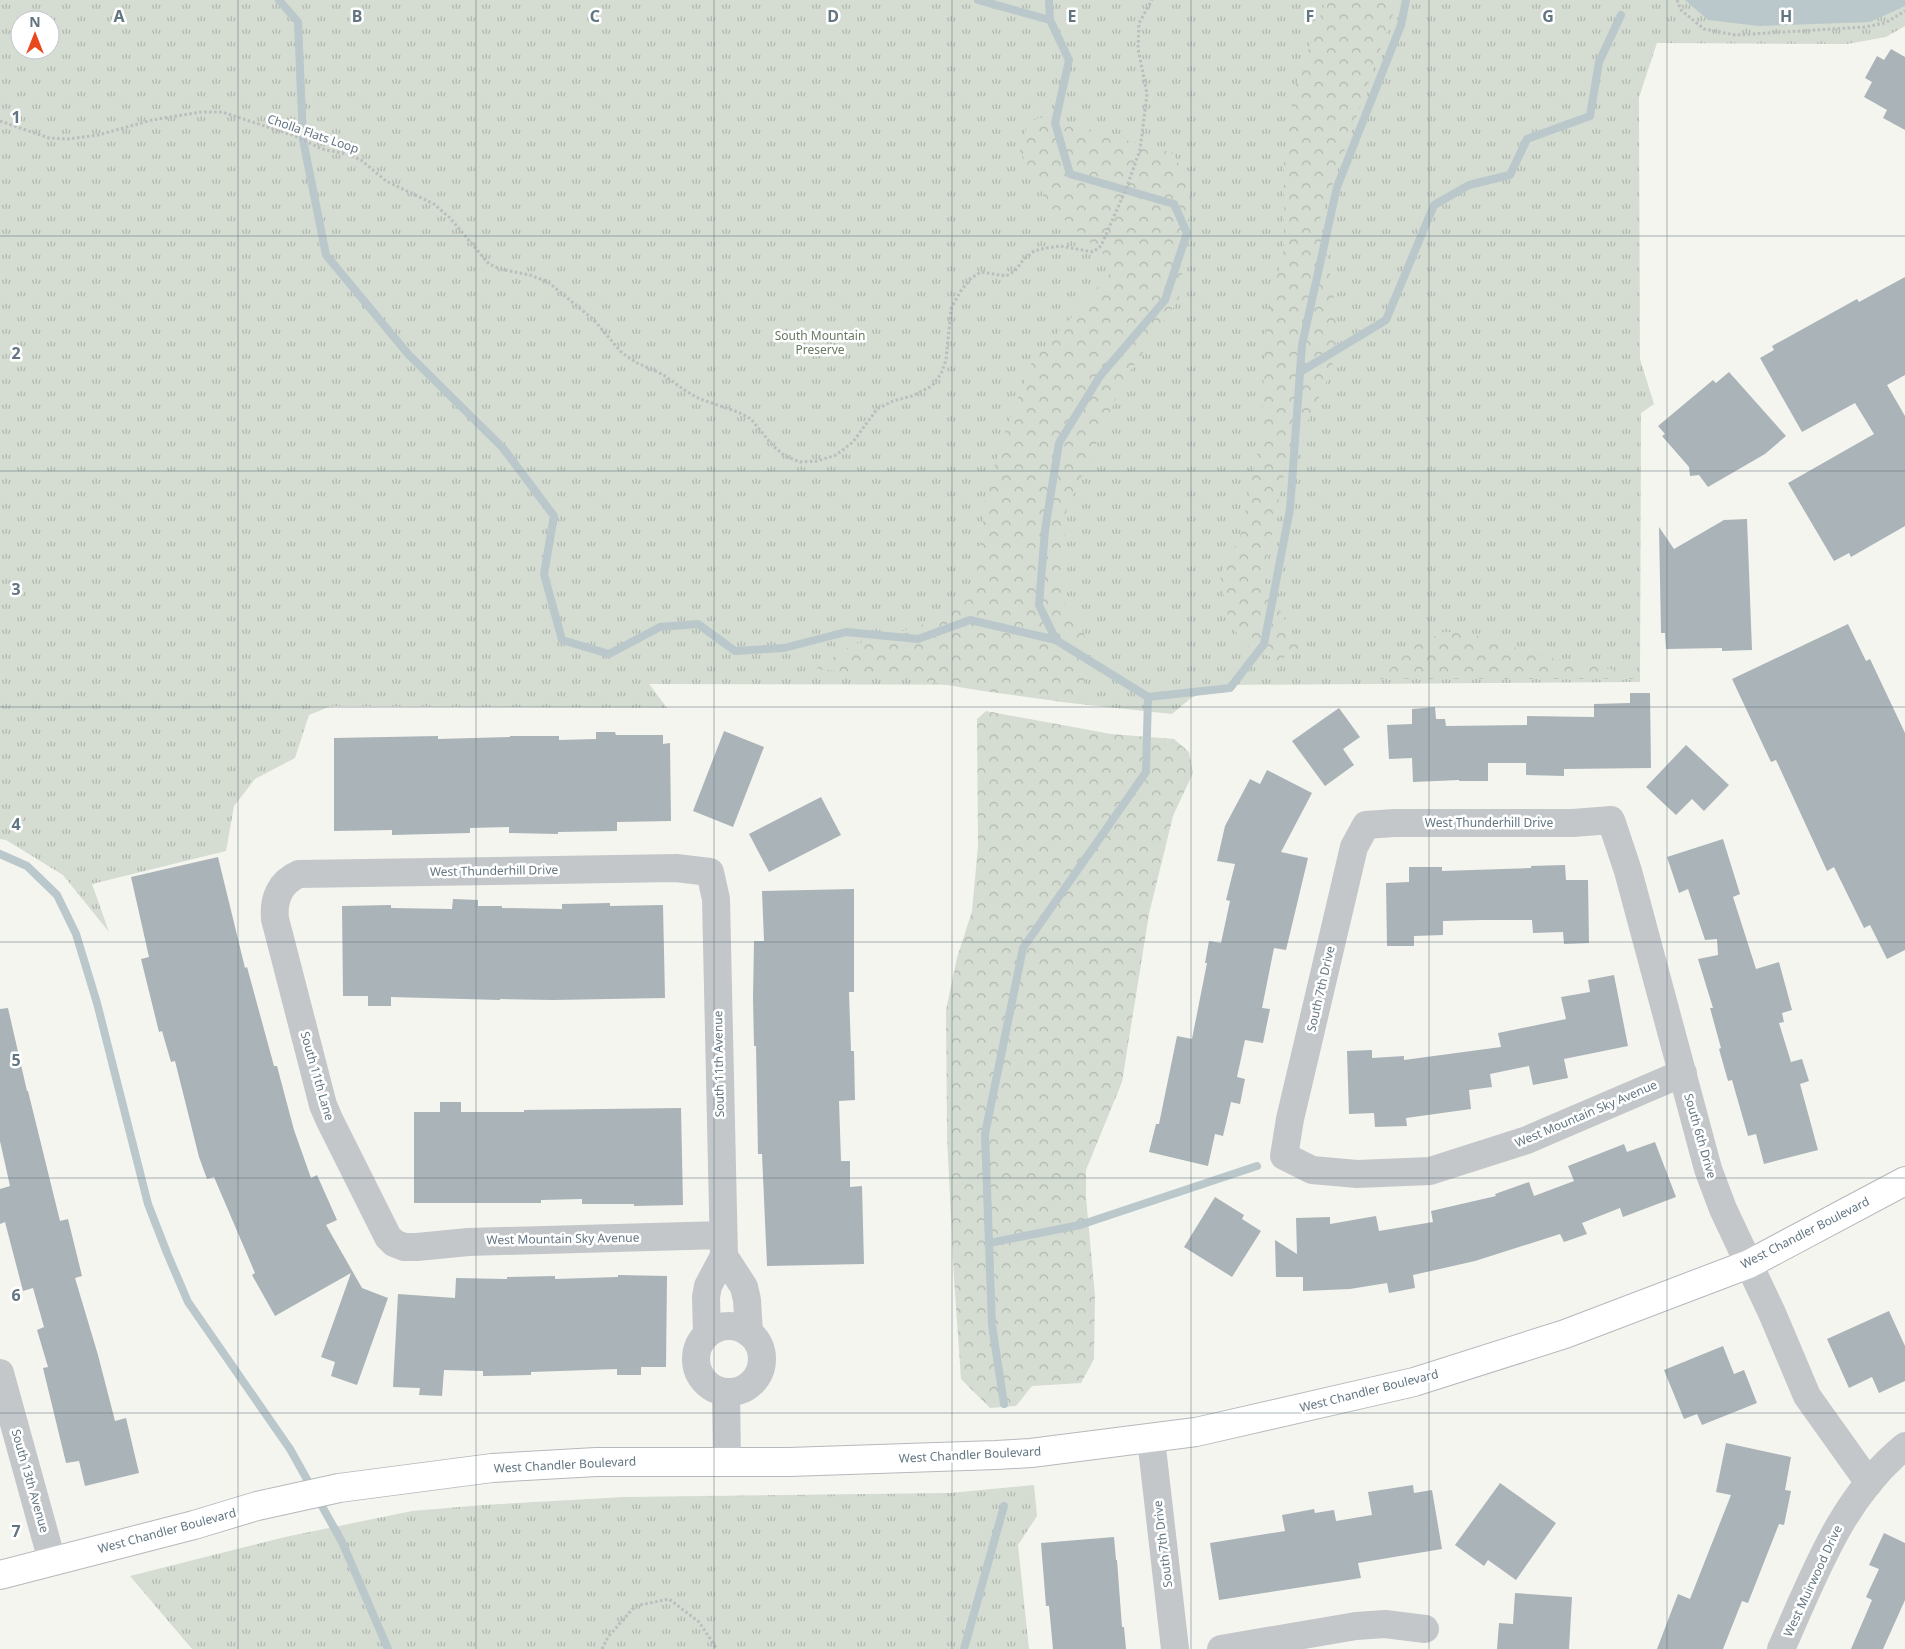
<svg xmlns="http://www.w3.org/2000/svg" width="1905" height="1649" font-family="'Noto Sans',sans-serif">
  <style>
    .grass { fill: url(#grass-tufts); fill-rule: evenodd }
    .forest { fill: url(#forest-crowns) }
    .water { fill: #bac7cb }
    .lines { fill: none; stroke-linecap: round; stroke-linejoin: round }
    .stream { stroke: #bac7cb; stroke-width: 8 }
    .building { fill: #aab3b7 }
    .major-casing { stroke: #b4b9bc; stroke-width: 30 }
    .path { stroke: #bbbdbf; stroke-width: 3; stroke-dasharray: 2.5 2.5; stroke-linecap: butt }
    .minor { stroke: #c4c7ca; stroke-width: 28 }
    .major { stroke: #fff; stroke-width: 28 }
    .grid { fill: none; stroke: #627582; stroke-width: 1; stroke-opacity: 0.55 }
    .labels { text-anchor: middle; stroke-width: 5; stroke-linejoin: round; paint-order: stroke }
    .street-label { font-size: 12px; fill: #627582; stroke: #fff }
    .park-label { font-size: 12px; fill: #677961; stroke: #fff }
    .grid-label { font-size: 16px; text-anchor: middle; font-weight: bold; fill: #627582; stroke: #fff; stroke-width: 5; stroke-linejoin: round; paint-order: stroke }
  </style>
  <defs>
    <pattern id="grass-tufts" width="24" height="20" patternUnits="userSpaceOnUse" patternTransform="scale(1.25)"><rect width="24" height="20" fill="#d5dcd1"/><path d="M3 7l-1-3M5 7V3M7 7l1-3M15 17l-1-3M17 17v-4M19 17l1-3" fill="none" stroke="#b0b7af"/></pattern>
    <pattern id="forest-crowns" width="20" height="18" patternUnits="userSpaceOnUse" patternTransform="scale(1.25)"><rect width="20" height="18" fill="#d5dcd1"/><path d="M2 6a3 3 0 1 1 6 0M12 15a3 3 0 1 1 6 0" fill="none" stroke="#b0b7af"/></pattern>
  </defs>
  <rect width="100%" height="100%" fill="#f5f5f0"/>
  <g class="grass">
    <path d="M 0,0 L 1905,0 L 1905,26 L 1886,37 L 1847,44 L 1657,43 L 1639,97 L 1640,359 L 1654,404 L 1641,413 L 1640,682 L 1219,685 L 1191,698 L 1172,714 L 1070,703 L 1082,685 L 649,684 L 667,708 L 331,706 L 309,715 L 295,758 L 255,779 L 234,806 L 226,851 L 92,884 L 109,932 L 63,875 L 6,840 L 0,839 ZM 20,20 L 50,20 L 50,50 L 20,50 Z"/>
    <path d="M 1034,1485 L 1037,1516 L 1018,1545 L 1029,1649 L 192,1649 L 130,1576 L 285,1537 L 412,1511 L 483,1505 L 624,1497 L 949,1493 Z"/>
  </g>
  <g class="forest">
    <path d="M 1326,0 L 1398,0 L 1320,219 L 1333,292 L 1338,333 L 1331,372 L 1285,469 L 1263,579 L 1300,648 L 1278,661 L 1243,643 L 1229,621 L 1220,574 L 1240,537 L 1261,436 L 1266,324 L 1284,248 L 1284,156 L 1294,90 Z"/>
    <path d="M 1050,116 L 1094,131 L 1173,153 L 1186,178 L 1191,194 L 1179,299 L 1124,380 L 1066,512 L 1061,599 L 1078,619 L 1087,643 L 1088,677 L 1070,703 L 983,691 L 905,678 L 816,669 L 852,645 L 920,626 L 975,596 L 986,493 L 1006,429 L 1032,362 L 1111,272 L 1111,261 L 1049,206 L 1020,151 L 1029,120 Z"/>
    <path d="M 1444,632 L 1464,632 L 1549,658 L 1597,665 L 1641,679 L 1380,679 L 1415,645 Z"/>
    <path d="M 986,711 L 1111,734 L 1174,739 L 1189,752 L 1193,773 L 1173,816 L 1149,914 L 1122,1082 L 1086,1170 L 1086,1197 L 1095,1296 L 1094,1359 L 1081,1383 L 1032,1386 L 1016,1406 L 990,1408 L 961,1379 L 954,1278 L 947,1137 L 946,1010 L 957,958 L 972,911 L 978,846 L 977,719 Z"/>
  </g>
  <path class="water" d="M 1685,0 L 1905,0 L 1905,6 L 1870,22 L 1759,26 L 1708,20 Z"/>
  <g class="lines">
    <g class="stream">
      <path d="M 279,0 L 298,22 L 303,140 L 326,255 L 408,354 L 503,448 L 554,516 L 544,574 L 562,640 L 609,654 L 660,627 L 698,624 L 735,651 L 784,648 L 846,632 L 918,639 L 970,620 L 1056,640"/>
      <path d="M 978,0 L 1050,20 L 1069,60 L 1055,123 L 1070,174 L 1174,204 L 1187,233 L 1165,300 L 1100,376 L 1059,443 L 1045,530 L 1039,605 L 1056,640 L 1148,697"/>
      <path d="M 1049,0 L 1050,20"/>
      <path d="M 1300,372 L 1386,320 L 1434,205 L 1469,185 L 1510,175 L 1527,139 L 1590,116 L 1599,62 L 1621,15"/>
      <path d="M 0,854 L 27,866 L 57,895 L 76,934 L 97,1003 L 148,1204 L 167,1253 L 188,1302 L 290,1449 L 342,1542 L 388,1649"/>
      <path d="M 989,1243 L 1080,1225 L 1257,1166"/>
      <path d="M 1004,1404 L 992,1325 L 985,1134 L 1023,948 L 1146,772 L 1148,697 L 1230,688 L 1264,644 L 1290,509 L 1302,345 L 1337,187 L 1401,25 L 1406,0"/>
      <path d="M 964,1649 L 1004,1506"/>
    </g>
  </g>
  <g class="building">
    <path d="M 1891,49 L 1905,57 L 1905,130 L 1883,118 L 1887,110 L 1864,97 L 1872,82 L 1865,78 L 1877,56 L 1884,60 Z"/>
    <path d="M 1905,277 L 1905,375 L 1887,385 L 1905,416 L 1905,526 L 1851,557 L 1849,553 L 1834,561 L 1788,483 L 1874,434 L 1855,403 L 1802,432 L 1760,358 L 1774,350 L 1772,346 L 1792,335 L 1857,299 L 1859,302 Z"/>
    <path d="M 1729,372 L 1786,436 L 1765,454 L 1708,487 L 1699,475 L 1690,476 L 1689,467 L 1662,436 L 1665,434 L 1658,426 L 1713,380 L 1716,383 Z"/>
    <path d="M 1747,519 L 1752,650 L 1722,651 L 1722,648 L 1666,649 L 1665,633 L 1661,633 L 1659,527 L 1674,549 L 1724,520 Z"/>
    <path d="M 1848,624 L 1866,661 L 1870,659 L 1905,733 L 1905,950 L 1887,959 L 1870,925 L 1864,928 L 1834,867 L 1827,871 L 1776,760 L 1771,762 L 1732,679 Z"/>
    <path d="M 1630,693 L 1650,693 L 1651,768 L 1564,769 L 1564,776 L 1526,775 L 1526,763 L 1488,763 L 1488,781 L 1459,781 L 1459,780 L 1413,782 L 1412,758 L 1389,759 L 1387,725 L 1412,724 L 1412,709 L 1435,707 L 1436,719 L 1445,719 L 1446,726 L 1527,725 L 1527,716 L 1594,717 L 1594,704 L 1630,703 Z"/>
    <path d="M 1339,708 L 1360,737 L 1343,749 L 1354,765 L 1325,786 L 1292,741 Z"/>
    <path d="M 724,731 L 764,747 L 733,827 L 693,811 Z"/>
    <path d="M 596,732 L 615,732 L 616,735 L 663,735 L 663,744 L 670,743 L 671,821 L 617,822 L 617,831 L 558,832 L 558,834 L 509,833 L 509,827 L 470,828 L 470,833 L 392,835 L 392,830 L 334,831 L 334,738 L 438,736 L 438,739 L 510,737 L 510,736 L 559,736 L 559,740 L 596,739 Z"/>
    <path d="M 1686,745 L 1729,785 L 1704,811 L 1692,799 L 1676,815 L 1646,787 Z"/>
    <path d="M 1267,770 L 1312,793 L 1281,852 L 1308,858 L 1286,950 L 1274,948 L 1262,1008 L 1270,1009 L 1263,1043 L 1245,1040 L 1237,1077 L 1245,1079 L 1240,1104 L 1231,1102 L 1223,1136 L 1215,1134 L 1208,1166 L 1149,1152 L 1156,1124 L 1159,1124 L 1177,1036 L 1192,1039 L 1207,963 L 1205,963 L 1209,941 L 1221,943 L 1230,901 L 1226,900 L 1235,864 L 1217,861 L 1225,826 L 1250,779 L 1260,784 Z"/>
    <path d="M 821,797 L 841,835 L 769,872 L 749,834 Z"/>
    <path d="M 1723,839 L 1740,894 L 1733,897 L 1756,969 L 1779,962 L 1792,1010 L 1782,1013 L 1784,1022 L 1779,1023 L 1791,1062 L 1802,1059 L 1809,1081 L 1800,1084 L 1818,1150 L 1764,1164 L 1756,1134 L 1748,1136 L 1732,1080 L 1728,1081 L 1719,1049 L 1721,1048 L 1710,1008 L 1713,1008 L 1698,959 L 1718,955 L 1717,939 L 1705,940 L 1688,889 L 1679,893 L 1667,857 Z"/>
    <path d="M 218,857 L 245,968 L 247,967 L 274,1066 L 277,1066 L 294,1130 L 311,1178 L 317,1175 L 337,1220 L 326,1225 L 362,1288 L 388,1298 L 357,1385 L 331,1376 L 335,1362 L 321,1357 L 351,1273 L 275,1316 L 252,1275 L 255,1273 L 214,1177 L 207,1179 L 199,1157 L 175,1061 L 171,1062 L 162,1031 L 159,1032 L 141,959 L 149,957 L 131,877 Z"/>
    <path d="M 1565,865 L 1566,880 L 1588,880 L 1589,943 L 1564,944 L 1563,932 L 1533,933 L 1532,920 L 1481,920 L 1443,921 L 1443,935 L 1414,936 L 1414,946 L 1387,946 L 1386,883 L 1409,882 L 1409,867 L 1442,867 L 1442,871 L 1531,868 L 1531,866 Z"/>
    <path d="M 854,889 L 854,992 L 849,992 L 851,1051 L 854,1051 L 855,1100 L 839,1101 L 841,1161 L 850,1161 L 850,1187 L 862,1186 L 864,1264 L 767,1266 L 762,1154 L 758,1154 L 756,1046 L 754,1046 L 753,998 L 754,941 L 764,941 L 762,891 Z"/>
    <path d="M 453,899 L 478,900 L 478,906 L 502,906 L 502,908 L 562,909 L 562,904 L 610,903 L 610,906 L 663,905 L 665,998 L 553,1000 L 500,999 L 500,1000 L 391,997 L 391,1006 L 368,1006 L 368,996 L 343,996 L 342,906 L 391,905 L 391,908 L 452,909 Z"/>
    <path d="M 1614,975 L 1628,1046 L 1564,1059 L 1568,1078 L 1533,1085 L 1529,1066 L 1490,1074 L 1492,1087 L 1469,1090 L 1471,1109 L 1406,1118 L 1407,1126 L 1375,1127 L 1374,1113 L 1349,1114 L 1347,1051 L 1372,1050 L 1372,1058 L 1404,1056 L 1404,1060 L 1501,1047 L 1498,1033 L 1566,1019 L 1561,997 L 1590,992 L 1588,980 Z"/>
    <path d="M 8,1008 L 27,1091 L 28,1091 L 60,1221 L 68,1219 L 82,1276 L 75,1278 L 98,1355 L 115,1421 L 126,1418 L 139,1473 L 85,1486 L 79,1461 L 66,1463 L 43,1368 L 48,1367 L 37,1330 L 44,1327 L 33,1288 L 23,1291 L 5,1222 L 0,1224 L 0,1189 L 10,1186 L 0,1141 L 0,1009 Z"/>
    <path d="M 440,1102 L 461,1102 L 461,1112 L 524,1112 L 524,1110 L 681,1108 L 683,1205 L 634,1206 L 634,1204 L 582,1204 L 582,1199 L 541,1200 L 541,1203 L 414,1203 L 414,1112 L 440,1112 Z"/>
    <path d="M 1655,1142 L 1676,1197 L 1623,1217 L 1620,1208 L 1582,1223 L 1587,1234 L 1564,1242 L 1560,1234 L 1475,1261 L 1413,1275 L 1415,1288 L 1389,1293 L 1387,1283 L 1350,1289 L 1303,1291 L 1303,1277 L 1276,1277 L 1275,1240 L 1297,1254 L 1296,1218 L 1330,1217 L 1330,1224 L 1376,1216 L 1379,1231 L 1433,1222 L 1431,1211 L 1496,1196 L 1495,1194 L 1529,1182 L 1534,1196 L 1574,1181 L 1568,1166 L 1624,1144 L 1627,1152 Z"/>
    <path d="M 1215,1197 L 1244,1215 L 1242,1219 L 1261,1231 L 1232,1277 L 1184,1247 Z"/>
    <path d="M 618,1275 L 667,1276 L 666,1367 L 641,1367 L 641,1375 L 617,1375 L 617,1369 L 531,1372 L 531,1375 L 483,1376 L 483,1371 L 444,1370 L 442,1396 L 419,1395 L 420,1388 L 393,1387 L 398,1294 L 455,1298 L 456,1278 L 507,1279 L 507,1277 L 555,1276 L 555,1279 L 618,1277 Z"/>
    <path d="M 1889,1311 L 1905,1346 L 1905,1381 L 1879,1393 L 1872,1377 L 1849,1388 L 1827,1339 Z"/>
    <path d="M 1723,1346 L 1734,1374 L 1744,1370 L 1757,1403 L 1702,1425 L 1697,1414 L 1684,1419 L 1664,1370 Z"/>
    <path d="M 1726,1443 L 1791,1457 L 1785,1490 L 1791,1491 L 1784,1525 L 1779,1524 L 1748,1603 L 1742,1601 L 1723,1649 L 1657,1649 L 1678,1594 L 1690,1599 L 1731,1495 L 1716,1492 Z"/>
    <path d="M 1500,1483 L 1556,1523 L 1516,1580 L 1488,1560 L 1484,1566 L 1455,1545 Z"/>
    <path d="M 1413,1485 L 1414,1493 L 1432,1490 L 1442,1549 L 1358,1563 L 1361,1578 L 1219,1600 L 1210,1543 L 1285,1531 L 1282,1515 L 1314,1509 L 1315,1513 L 1334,1510 L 1336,1521 L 1372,1515 L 1368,1492 Z"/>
    <path d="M 1884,1533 L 1905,1543 L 1905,1600 L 1883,1649 L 1851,1649 L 1872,1600 L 1866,1597 L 1879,1569 L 1869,1565 Z"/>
    <path d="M 1114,1537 L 1116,1560 L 1117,1560 L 1122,1627 L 1124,1627 L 1126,1649 L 1053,1649 L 1049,1606 L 1046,1606 L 1041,1543 Z"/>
    <path d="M 1515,1593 L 1572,1597 L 1569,1649 L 1497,1649 L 1499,1623 L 1513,1624 Z"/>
  </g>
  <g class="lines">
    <g class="major-casing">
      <path id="major" d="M 0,1575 L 194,1525 L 257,1506 L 339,1488 L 492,1468 L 596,1462 L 789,1462 L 996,1455 L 1031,1453 L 1196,1432 L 1414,1382 L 1565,1334 L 1749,1264 L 1905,1181"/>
    </g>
    <g class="path">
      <path d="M 1677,0 L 1681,10 L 1704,29 L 1735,35 L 1865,27 L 1885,23 L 1905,11"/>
      <path d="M 0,121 L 49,138 L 68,139 L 98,135 L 152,120 L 201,112 L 222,112 L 295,136 L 322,149 L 347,154 L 361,160 L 386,181 L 434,204 L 450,218 L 489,264 L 500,269 L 530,275 L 548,282 L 594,320 L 622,353 L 637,363 L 662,374 L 686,391 L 700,399 L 738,412 L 751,419 L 773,446 L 785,456 L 800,462 L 817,461 L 836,455 L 853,442 L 877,409 L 893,401 L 912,396 L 932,386 L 941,374 L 946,360 L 951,309 L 960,292 L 971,278 L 981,272 L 1006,276 L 1015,271 L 1024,259 L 1034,251 L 1046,248 L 1060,246 L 1093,252 L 1101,246 L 1126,189 L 1140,150 L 1147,94 L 1138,48 L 1139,23 L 1152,0"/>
      <path d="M 602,1649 L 608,1637 L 635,1606 L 669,1599 L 699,1622 L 717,1649"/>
    </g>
    <g class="minor">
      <path d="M 1683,1073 L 1527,1140 L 1430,1171 L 1357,1174 L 1312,1170 L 1284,1156 L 1290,1119 L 1354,847 L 1366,825 L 1394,823 L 1573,823 L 1611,820 L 1628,871 L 1708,1169 L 1723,1209 L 1772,1313 L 1807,1396 L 1869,1483"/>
      <path d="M 724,1256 L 744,1287 L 747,1300 L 749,1333"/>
      <circle cx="729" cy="1359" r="33"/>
      <path d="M 707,1334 L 706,1297 L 708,1286 L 724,1256 L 716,899 L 710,872 L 676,868 L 299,874 C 280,882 273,899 275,919 L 323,1105 L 329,1119 L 388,1237 L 394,1243 L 404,1247 L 417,1247 L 468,1242 L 723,1235"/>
      <path d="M 0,1373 L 52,1561"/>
      <path d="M 726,1392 L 727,1461"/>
      <path d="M 1151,1439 L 1175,1649"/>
      <path d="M 1221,1649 L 1356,1626 L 1385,1624 L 1425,1629"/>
      <path d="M 1781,1649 C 1814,1576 1841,1498 1905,1446"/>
    </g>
    <use href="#major" class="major"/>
  </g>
  <path class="grid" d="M 238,0 L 238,1649M 476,0 L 476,1649M 714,0 L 714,1649M 952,0 L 952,1649M 1191,0 L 1191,1649M 1429,0 L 1429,1649M 1667,0 L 1667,1649M 0,236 L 1905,236M 0,471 L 1905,471M 0,707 L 1905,707M 0,942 L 1905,942M 0,1178 L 1905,1178M 0,1413 L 1905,1413"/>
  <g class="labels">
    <g class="street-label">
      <text transform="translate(313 134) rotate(19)" y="4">Cholla Flats Loop</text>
      <text x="1489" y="827">West Thunderhill Drive</text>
      <text transform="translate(494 871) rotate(-1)" y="4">West Thunderhill Drive</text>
      <text transform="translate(1321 989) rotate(-77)" y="4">South 7th Drive</text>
      <text transform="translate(719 1064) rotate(-91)" y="4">South 11th Avenue</text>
      <text transform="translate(317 1076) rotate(74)" y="4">South 11th Lane</text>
      <text transform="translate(1586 1114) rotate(-23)" y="4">West Mountain Sky Avenue</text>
      <text transform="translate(1700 1136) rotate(74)" y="4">South 6th Drive</text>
      <text transform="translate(1805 1233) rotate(-27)" y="4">West Chandler Boulevard</text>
      <text transform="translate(563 1239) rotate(-1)" y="4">West Mountain Sky Avenue</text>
      <text transform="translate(1369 1391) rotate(-14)" y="4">West Chandler Boulevard</text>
      <text transform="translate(970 1455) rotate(-3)" y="4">West Chandler Boulevard</text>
      <text transform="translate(565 1465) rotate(-3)" y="4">West Chandler Boulevard</text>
      <text transform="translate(30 1481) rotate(74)" y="4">South 13th Avenue</text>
      <text transform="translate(167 1531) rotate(-15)" y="4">West Chandler Boulevard</text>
      <text transform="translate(1163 1544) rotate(-97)" y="4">South 7th Drive</text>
      <text transform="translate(1813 1581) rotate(-65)" y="4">West Muirwood Drive</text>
    </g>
    <g class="park-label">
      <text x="820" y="340">South Mountain<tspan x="820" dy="14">Preserve</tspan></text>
    </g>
  </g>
  <g class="grid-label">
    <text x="119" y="22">A</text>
    <text x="357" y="22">B</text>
    <text x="595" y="22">C</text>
    <text x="833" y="22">D</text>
    <text x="1072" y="22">E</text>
    <text x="1310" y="22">F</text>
    <text x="1548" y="22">G</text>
    <text x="1786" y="22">H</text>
    <text x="16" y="123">1</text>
    <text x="16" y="359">2</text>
    <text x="16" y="595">3</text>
    <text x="16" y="830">4</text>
    <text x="16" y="1066">5</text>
    <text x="16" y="1301">6</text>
    <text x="16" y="1537">7</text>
  </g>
  <g transform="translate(35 35)"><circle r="24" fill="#ffffff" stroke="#c0c8cd"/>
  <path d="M0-4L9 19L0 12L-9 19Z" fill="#e9481c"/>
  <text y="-8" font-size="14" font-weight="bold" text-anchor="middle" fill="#627582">N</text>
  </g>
</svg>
